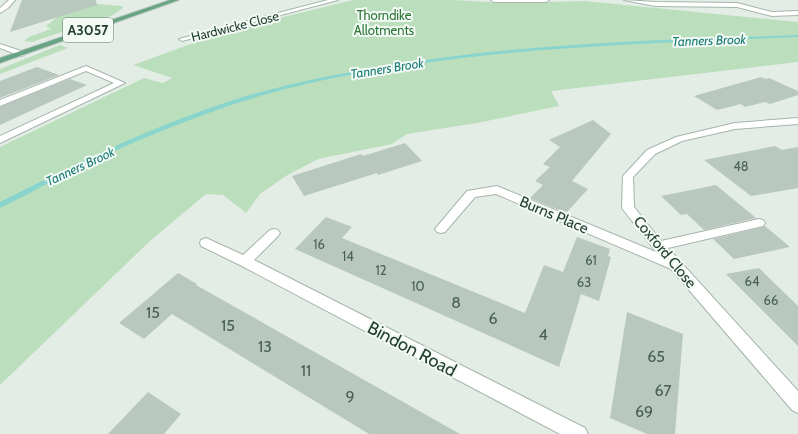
<svg xmlns="http://www.w3.org/2000/svg" width="798" height="434" font-family="Cabin,sans-serif">
  <style>
    .green { fill: #bbdfbc }
    .lines { fill: none; stroke-linecap: round; stroke-linejoin: round }
    .stream { fill: #89d4cc; fill-rule: evenodd }
    .building { fill: #b8c8be }
    .minor-casing { stroke: #a5b5ac; stroke-width: 2 }
    .major-casing { stroke: #c1c9c5; stroke-width: 2 }
    .minor { fill: #fff; fill-rule: evenodd }
    .major { fill: #66a484; fill-rule: evenodd }
    .labels { text-anchor: middle; stroke-width: 4; stroke-linejoin: round; paint-order: stroke }
    .far-park-label { font-size: 13px; fill: #2b7735; stroke: #f3f9f5 }
    .far-street-label { font-size: 13px; fill: #223f30; stroke: #f3f9f5 }
    .far-water-label { font-size: 13px; font-style: italic; fill: #1a7d75; stroke: #f3f9f5 }
    .number-label { font-size: 13px; fill: #486154 }
    .shield { fill: #f3f9f5; stroke: #61776b; stroke-width: 1 }
    .shield-label { font-size: 14px; font-weight: bold; fill: #223f30 }
    .street-label { font-size: 15px; fill: #223f30; stroke: #f3f9f5 }
    .near-number-label { font-size: 16px; fill: #486154 }
    .near-street-label { font-size: 18px; fill: #223f30; stroke: #f3f9f5 }
  </style>
  <rect width="100%" height="100%" fill="#e3ede6"/>
  <g class="green">
    <path d="M 353,0 L 452,0 L 504,3 L 585,1 L 798,22 L 798,62 L 551,91 L 559,106 L 477,123 L 407,134 L 392,144 L 318,159 L 286,176 L 260,194 L 246,213 L 223,195 L 206,194 L 150,241 L 0,385 L 0,147 L 144,78 L 163,83 L 172,78 L 133,65 L 226,31 Z"/>
    <path d="M 84,3 L 122,6 L 123,8 L 113,15 L 32,42 L 24,41 L 29,37 L 51,29 L 46,26 L 56,18 L 64,8 Z"/>
    <path d="M 60,45 L 68,48 L 0,74 L 0,69 Z"/>
  </g>
  <g class="lines">
    <path class="stream" d="M 798,35 L 798,37 C 659,43 518,46 380,70 C 336,77 290,86 247,100 C 187,119 130,143 74,170 C 58,178 42,186 26,195 C 17,199 9,204 0,208 L 0,202 C 79,162 159,123 243,97 C 288,84 335,74 381,67 C 519,43 659,40 798,35 Z"/>
  </g>
  <g class="building">
    <path d="M 22,0 L 96,0 L 97,5 L 10,32 Z"/>
    <path d="M 37,67 L 59,75 L 0,98 L 0,81 Z"/>
    <path d="M 761,77 L 766,79 L 769,78 L 798,91 L 798,95 L 770,104 L 765,102 L 745,107 L 741,104 L 717,110 L 694,96 Z"/>
    <path d="M 70,79 L 87,85 L 0,125 L 0,107 Z"/>
    <path d="M 593,120 L 611,134 L 572,181 L 588,189 L 566,213 L 530,198 L 543,185 L 535,181 L 550,167 L 543,164 L 560,147 L 549,140 Z"/>
    <path d="M 405,143 L 422,161 L 378,175 L 377,173 L 304,196 L 292,176 L 361,154 L 363,156 Z"/>
    <path d="M 775,146 L 782,150 L 798,147 L 798,188 L 751,196 L 704,160 Z"/>
    <path d="M 716,185 L 756,218 L 704,230 L 687,214 L 681,215 L 661,196 Z"/>
    <path d="M 326,217 L 352,227 L 342,238 L 525,313 L 544,265 L 563,272 L 577,237 L 610,249 L 608,256 L 611,257 L 599,301 L 581,294 L 559,367 L 295,249 Z"/>
    <path d="M 765,226 L 790,247 L 734,259 L 713,239 L 763,227 Z"/>
    <path d="M 759,268 L 798,306 L 798,346 L 726,274 Z"/>
    <path d="M 178,273 L 197,284 L 196,285 L 460,434 L 369,434 L 172,314 L 144,339 L 119,323 Z"/>
    <path d="M 627,312 L 683,334 L 675,434 L 647,434 L 610,418 Z"/>
    <path d="M 148,392 L 181,414 L 164,434 L 108,434 Z"/>
  </g>
  <g class="lines">
    <g class="minor-casing">
      <g id="minor">
        <path d="M 9,0 L 15,0 L 8,8 L 0,13 L 0,8 Z"/>
        <path d="M 328,0 L 338,0 L 182,41 L 179,39 Z"/>
        <path d="M 491,0 L 549,0 L 546,2 L 494,2 Z"/>
        <path d="M 624,0 L 655,2 L 737,3 L 772,12 L 798,11 L 798,15 L 772,16 L 737,7 L 655,6 Z"/>
        <path d="M 0,44 L 24,52 L 25,54 L 21,56 L 0,48 Z"/>
        <path d="M 86,66 L 125,83 L 0,143 L 0,136 L 114,83 L 86,71 L 0,106 L 0,100 Z"/>
        <path d="M 798,118 L 798,124 L 735,129 L 682,141 L 655,154 L 633,177 L 634,207 L 661,241 L 759,219 L 763,220 L 765,223 L 763,226 L 668,248 L 798,391 L 798,413 L 792,410 L 671,269 L 496,194 L 475,197 L 445,232 L 441,233 L 437,232 L 435,229 L 467,191 L 497,186 L 656,252 L 622,208 L 623,176 L 647,150 L 676,137 L 735,123 Z"/>
        <path d="M 274,229 L 278,230 L 280,233 L 278,236 L 254,260 L 585,428 L 588,434 L 560,434 L 240,265 L 201,246 L 200,243 L 201,240 L 206,238 L 243,255 L 270,230 Z"/>
      </g>
    </g>
    <g class="major-casing">
      <path id="major" d="M 170,0 L 179,0 L 0,63 L 0,58 Z"/>
    </g>
    <use href="#minor" class="minor"/>
    <use href="#major" class="major"/>
  </g>
  <g class="labels">
    <g class="far-park-label">
      <text x="384" y="20">Thorndike<tspan x="384" dy="15">Allotments</tspan></text>
    </g>
    <g class="far-street-label">
      <text transform="translate(235 26) rotate(-14)" y="5">Hardwicke Close</text>
    </g>
    <g class="far-water-label">
      <text transform="translate(709 40) rotate(-2)" y="5">Tanners Brook</text>
      <text transform="translate(387 68) rotate(-9)" y="5">Tanners Brook</text>
      <text transform="translate(80 166) rotate(-25)" y="5">Tanners Brook</text>
    </g>
    <g class="number-label">
      <text x="741" y="171">48</text>
      <text x="319" y="249">16</text>
      <text x="348" y="261">14</text>
      <text x="591" y="265">61</text>
      <text x="381" y="275">12</text>
      <text x="752" y="286">64</text>
      <text x="584" y="287">63</text>
      <text x="418" y="291">10</text>
      <text x="771" y="305">66</text>
    </g>
    <rect class="shield" x="63" y="18" width="50" height="24" rx="3"/>
    <g class="shield-label">
      <text x="88" y="35">A3057</text>
    </g>
    <g class="street-label">
      <text transform="translate(554 215) rotate(23)" y="5">Burns Place</text>
      <text transform="translate(665 252) rotate(50)" y="5">Coxford Close</text>
    </g>
    <g class="near-number-label">
      <text x="456" y="308">8</text>
      <text x="153" y="318">15</text>
      <text x="493" y="324">6</text>
      <text x="228" y="331">15</text>
      <text x="543" y="340">4</text>
      <text x="265" y="352">13</text>
      <text x="656" y="362">65</text>
      <text x="306" y="376">11</text>
      <text x="663" y="396">67</text>
      <text x="350" y="402">9</text>
      <text x="644" y="417">69</text>
    </g>
    <g class="near-street-label">
      <text transform="translate(412 349) rotate(28)" y="6">Bindon Road</text>
    </g>
  </g>
</svg>
